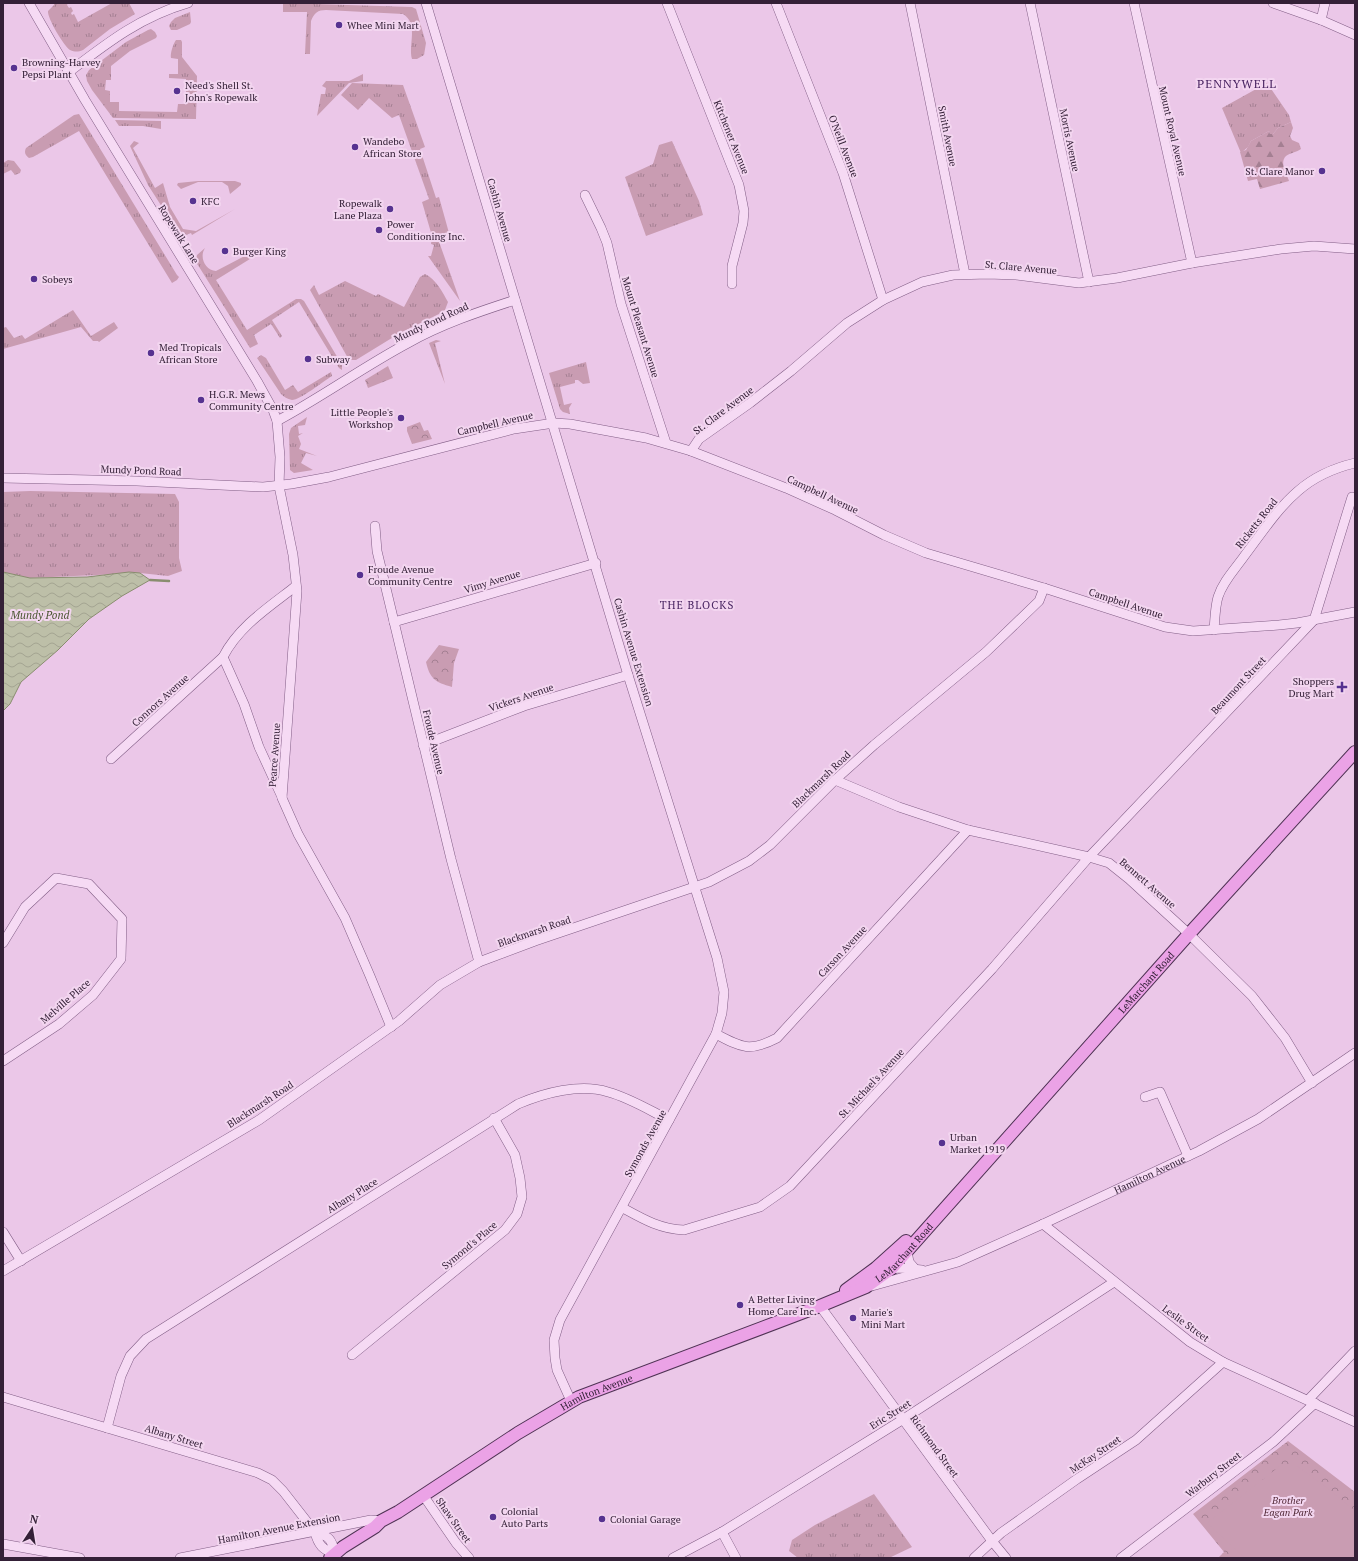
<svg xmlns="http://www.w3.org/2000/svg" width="1358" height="1561" font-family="'PT Serif',serif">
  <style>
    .grass { fill: url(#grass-tufts) }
    .forest { fill: url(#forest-firs) }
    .park { fill: url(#park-crowns) }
    .pitch { fill: #c99cb2 }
    .water { fill: url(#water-waves); stroke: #898d6f }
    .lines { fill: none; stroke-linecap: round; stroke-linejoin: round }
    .stream { stroke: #898d6f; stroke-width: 2.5 }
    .minor-casing { stroke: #825e86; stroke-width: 10 }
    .major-casing { stroke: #4f3254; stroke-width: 14 }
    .minor { stroke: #f6daf4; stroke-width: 9 }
    .major { stroke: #eba2e6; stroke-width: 12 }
    .poi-dot { fill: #563290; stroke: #f3d6f0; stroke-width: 1.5 }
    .labels { text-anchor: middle; stroke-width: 4; stroke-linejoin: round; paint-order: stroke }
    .poi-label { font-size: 10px; fill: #342037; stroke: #f3d6f0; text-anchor: start }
    .street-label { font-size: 10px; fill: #342037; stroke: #f3d6f0 }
    .park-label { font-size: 10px; font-style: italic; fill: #522937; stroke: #f3d6f0 }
    .neighbourhood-label { font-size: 11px; letter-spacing: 1px; fill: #482361; stroke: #f3d6f0 }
    .water-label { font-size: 11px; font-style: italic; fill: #4a5631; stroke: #f3d6f0 }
    .quarter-label { font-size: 12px; letter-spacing: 1px; fill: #482361; stroke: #f3d6f0 }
  </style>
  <defs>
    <pattern id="grass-tufts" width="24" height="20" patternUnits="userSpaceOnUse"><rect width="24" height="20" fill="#c99cb2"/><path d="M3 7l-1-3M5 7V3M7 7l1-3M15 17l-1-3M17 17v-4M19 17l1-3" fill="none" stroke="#a47f92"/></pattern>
    <pattern id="forest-firs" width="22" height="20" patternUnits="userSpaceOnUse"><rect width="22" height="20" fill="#c99cb2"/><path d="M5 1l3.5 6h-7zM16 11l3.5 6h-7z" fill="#a47f92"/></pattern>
    <pattern id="park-crowns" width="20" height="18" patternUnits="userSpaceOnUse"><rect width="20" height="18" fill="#c99cb2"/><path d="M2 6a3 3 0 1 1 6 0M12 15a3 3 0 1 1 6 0" fill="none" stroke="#a47f92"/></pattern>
    <pattern id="water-waves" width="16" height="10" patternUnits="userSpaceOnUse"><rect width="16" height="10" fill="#bdbfa8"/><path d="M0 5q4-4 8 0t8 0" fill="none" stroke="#a3a491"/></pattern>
  </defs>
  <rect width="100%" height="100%" fill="#ebc7e8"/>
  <g class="grass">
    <path d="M 54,3 L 68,3 L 67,5 L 69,8 L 71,7 L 73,11 L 71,13 L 72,15 L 74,14 L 78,22 L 112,3 L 129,3 L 135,14 L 110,29 L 83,50 C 78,52 75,52 70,50 C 64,46 47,18 48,11 L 54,5 Z"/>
    <path d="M 283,3 L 412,7 L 416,9 L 426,43 L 424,55 L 417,59 L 412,59 C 408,44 419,24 403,14 L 326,10 C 318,10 314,13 311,21 L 310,54 L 305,54 L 307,12 L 283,12 Z"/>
    <path d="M 190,12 L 191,22 L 190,24 L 177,30 L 171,30 L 169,26 L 171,22 L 175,18 Z"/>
    <path d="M 148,30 L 151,29 L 155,32 L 157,36 L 156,38 L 130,51 L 111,66 L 111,80 L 106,80 L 105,90 L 110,91 L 110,102 L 119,102 L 119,111 L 177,112 L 178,104 L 186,104 L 186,79 L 169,78 L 169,74 L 178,74 L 178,59 L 171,58 C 170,54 173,44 176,40 L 181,40 L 182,42 L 182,57 L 197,76 L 196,119 L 113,118 L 92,90 L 87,81 L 86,75 L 89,70 L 126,42 Z"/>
    <path d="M 363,74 L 363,81 L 349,83 L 317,116 L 321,94 L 325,94 L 326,88 L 322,86 L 326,81 L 349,81 Z"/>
    <path d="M 352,83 L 403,85 L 425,147 L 420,149 L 436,198 L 439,197 L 449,233 L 437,236 L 460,301 L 428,256 L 431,256 L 434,245 L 431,244 L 432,236 L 422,202 L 429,199 L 399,115 L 392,118 L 369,98 L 358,110 L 341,95 Z"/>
    <path d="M 1267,83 L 1289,115 L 1291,122 L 1278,128 L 1273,134 L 1270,134 L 1269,131 L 1251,141 L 1248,147 L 1241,153 L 1222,108 Z"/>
    <path d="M 79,114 L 177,275 L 179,277 L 177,280 L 172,283 L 79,131 L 33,157 L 29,158 C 25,155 24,152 26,148 L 74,115 Z"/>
    <path d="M 115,120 L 161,121 L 161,129 L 143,126 L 119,126 Z"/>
    <path d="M 134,141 L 139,143 L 133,148 L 155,188 L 163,183 L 170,207 L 183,229 L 196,231 L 235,209 L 192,235 L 191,233 L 186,235 L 178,232 L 148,185 L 130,146 Z"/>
    <path d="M 672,141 L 699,201 L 703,215 L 646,236 L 625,177 L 653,164 L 659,145 Z"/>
    <path d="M 8,160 L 14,161 L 21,170 L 20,173 L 15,175 L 11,170 L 3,174 L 3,163 Z"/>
    <path d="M 198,181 L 235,181 L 241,183 L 241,185 L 230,194 L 228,186 L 222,182 L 198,182 L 181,189 L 177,185 L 178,183 Z"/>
    <path d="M 205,248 C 199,257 205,270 216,271 L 260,248 L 263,251 L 216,280 L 247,330 L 296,299 L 301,299 L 304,301 L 342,365 L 342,370 L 339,368 L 299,302 L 272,320 L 282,336 L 280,338 L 271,324 L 254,335 L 258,344 L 250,348 L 196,262 L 197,255 Z"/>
    <path d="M 425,274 C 436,279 443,293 448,302 L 445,310 L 441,313 L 400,333 L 356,360 L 349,360 L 310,290 L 314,285 L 319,295 L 345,281 L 376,296 L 378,294 L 404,307 L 420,277 Z"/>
    <path d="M 73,310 L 91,336 L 114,322 L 118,328 L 99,342 L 98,341 L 93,341 L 81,327 L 3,349 L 3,328 L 6,327 L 14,338 L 22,335 L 25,339 Z"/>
    <path d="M 436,340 L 441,341 L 435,343 L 445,384 L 429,343 Z"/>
    <path d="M 261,355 L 266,358 L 285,390 L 293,385 L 298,392 L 331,372 L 332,376 C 324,381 300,400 292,400 C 287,399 284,397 281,394 L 257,358 Z"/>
    <path d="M 586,362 L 590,383 L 583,384 L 578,380 L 575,380 L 575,383 L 560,387 L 564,405 L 572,403 L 569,408 L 570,414 L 563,412 L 560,409 L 549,373 Z"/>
    <path d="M 307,417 L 305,425 L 298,426 L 299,434 L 303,433 L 298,436 L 301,444 L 299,449 L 317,456 L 306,453 L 301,463 L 313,470 L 294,473 L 290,470 L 289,434 L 291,428 Z"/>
    <path d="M 30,491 L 175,494 L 179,502 L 179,558 L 182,571 L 168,576 L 140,573 L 30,578 L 3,573 L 3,492 Z"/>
    <path d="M 874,1494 L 912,1547 L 889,1558 L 798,1558 L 789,1551 L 792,1540 L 815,1525 Z"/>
  </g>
  <path class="forest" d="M 1291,122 L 1293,128 L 1290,136 L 1292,140 L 1299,143 L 1301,149 C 1297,152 1290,153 1286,156 C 1279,163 1287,174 1289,181 L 1260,189 L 1257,179 L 1248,181 L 1240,152 L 1246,150 L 1251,141 L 1269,131 L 1270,134 L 1273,134 L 1278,128 Z"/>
  <g class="park">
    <path d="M 388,366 L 393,378 L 368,388 L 365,380 Z"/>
    <path d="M 420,422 L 424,431 L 428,430 L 432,439 L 412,444 L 407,431 L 407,427 Z"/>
    <path d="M 439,645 L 459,649 L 454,663 L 452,687 C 435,682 430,679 426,662 Z"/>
    <path d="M 1288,1441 L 1355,1492 L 1355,1558 L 1218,1558 L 1224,1552 L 1193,1514 Z"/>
  </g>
  <path class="pitch" d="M 1280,1466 L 1297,1466 L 1326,1487 L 1355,1511 L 1355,1558 L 1245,1558 L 1207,1523 Z"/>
  <path class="water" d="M 3,572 L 30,578 L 87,577 L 129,572 L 140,573 L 150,580 L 122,596 L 89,619 L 58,650 L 21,682 L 10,704 L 3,711 Z"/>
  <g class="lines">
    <path class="stream" d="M 150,580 L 169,581"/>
    <g class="minor-casing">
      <g id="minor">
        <path d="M 29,3 L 85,100 L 257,381 L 273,410 L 277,421 L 280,457 L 279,486 L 293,555 L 297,591 L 282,798 L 298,834 L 345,918 L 370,976 L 391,1027"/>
        <path d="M 426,3 L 628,675 L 717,958 L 724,992 L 722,1013 L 716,1034 L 560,1320 L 554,1340 L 555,1358 L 557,1370 L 571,1401"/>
        <path d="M 667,3 L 739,185 L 744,211 L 743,223 L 732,266 L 732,284"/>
        <path d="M 776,3 L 843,173 L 883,300"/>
        <path d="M 910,3 L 965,274"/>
        <path d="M 1030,3 L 1089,282"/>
        <path d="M 1134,3 L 1192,263"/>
        <path d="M 1273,3 L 1321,20 L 1355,35"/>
        <path d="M 1321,20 L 1325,3"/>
        <path d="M 69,72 C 107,43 140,17 188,3"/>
        <path d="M 585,195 L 601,228 L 607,243 L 621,304 L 666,443"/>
        <path d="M 277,421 C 322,397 363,367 408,343 C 442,324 478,312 515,300"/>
        <path d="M 691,451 L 699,439 L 750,403 L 791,371 L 847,323 L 883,300 L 922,282 L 953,275 L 988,274 L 1016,275 L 1079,283 L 1117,278 L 1192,263 L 1281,249 L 1314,246 L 1355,249"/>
        <path d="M 3,478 L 137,481 L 263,487 L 291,484 L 329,477 L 514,429 L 554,423 L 570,424 L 646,438 L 691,451 L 786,488 L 835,510 L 884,535 L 926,553 L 1044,588 L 1165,627 L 1193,631 L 1279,625 L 1297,623 L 1355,612"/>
        <path d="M 375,526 L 377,551 L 451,859 L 479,962"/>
        <path d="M 394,622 L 596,563"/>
        <path d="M 1214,630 C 1215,619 1215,607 1218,597 C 1223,581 1236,568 1245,555 C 1261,534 1277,509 1298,491 C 1314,477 1334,468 1355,463"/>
        <path d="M 223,657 L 244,704 L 259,747 L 282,797"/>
        <path d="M 423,745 L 524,706 L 628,675"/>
        <path d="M 111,759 L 223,657 C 239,626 269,607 296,586"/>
        <path d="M 835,780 L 899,807 L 968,830 L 1089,857 L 1109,863 L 1129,879 L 1189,934 L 1252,996 L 1285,1038 L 1312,1083"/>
        <path d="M 3,943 L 25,907 L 56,878 L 89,884 L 122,919 L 121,959 L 93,995 L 59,1024 L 3,1061"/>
        <path d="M 716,1034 C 742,1048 750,1052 777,1038 L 968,830"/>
        <path d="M 1145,1097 L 1160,1092 L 1188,1156"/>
        <path d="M 623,1208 C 643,1219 660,1229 684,1230 L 760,1207 L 790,1186 L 992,969 L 1089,857 L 1314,620 L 1352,497"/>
        <path d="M 1043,1224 L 1190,1342 L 1223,1362 L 1355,1422"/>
        <path d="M 3,1232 L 21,1261"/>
        <path d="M 907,1251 L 909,1262 L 916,1270"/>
        <path d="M 889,1269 L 901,1268 L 922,1270"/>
        <path d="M 3,1271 L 259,1120 L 399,1021 L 440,985 L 479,962 L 535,941 L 709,882 L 749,861 L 770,845 L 835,780 L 874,745 L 986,652 L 1039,601 L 1044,588"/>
        <path id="s1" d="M 872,1286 L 958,1262 L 1043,1224 L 1199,1151 L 1258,1119 L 1355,1053"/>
        <path d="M 820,1306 L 992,1541 L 1006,1558"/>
        <path d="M 352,1355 L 505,1230 L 517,1214 L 522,1197 L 520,1178 L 515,1155 L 494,1118"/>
        <path d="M 3,1397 L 258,1473 L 272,1480 L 283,1491 L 315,1532 C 318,1545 323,1550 335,1554 C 332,1539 329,1536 315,1532"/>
        <path d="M 1308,1400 L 1355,1351"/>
        <path d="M 107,1428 L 121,1376 L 130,1356 L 146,1339 L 518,1104 C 544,1093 580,1083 608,1092 C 630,1098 649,1110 669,1120"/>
        <path d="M 423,1495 L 456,1543 L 469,1558"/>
        <path d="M 722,1532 L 736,1558"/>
        <path d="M 3,1544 L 80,1558"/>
        <path d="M 180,1558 L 371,1520 L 381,1521"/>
        <path d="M 673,1558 L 722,1532 L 902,1420 L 1114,1282"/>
        <path d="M 974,1558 L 1001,1533 L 1077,1479 L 1136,1440 L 1223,1362"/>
        <path d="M 1121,1558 L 1273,1442 L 1315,1403"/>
      </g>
    </g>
    <g class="major-casing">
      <g id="major">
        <path d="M 846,1290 L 876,1268 L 906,1241"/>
        <path id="s2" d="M 330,1558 L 343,1547 L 375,1527 L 381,1521 L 398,1512 L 518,1433 L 579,1397 L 820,1306 L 866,1287 L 891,1269 L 1189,934 L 1355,752"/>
      </g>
    </g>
    <use href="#minor" class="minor"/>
    <use href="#major" class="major"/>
  </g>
  <g class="poi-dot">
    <circle cx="339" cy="25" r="4"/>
    <circle cx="14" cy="68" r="4"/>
    <circle cx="177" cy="91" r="4"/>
    <circle cx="355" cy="147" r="4"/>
    <circle cx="1322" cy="171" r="4"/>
    <circle cx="193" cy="201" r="4"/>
    <circle cx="390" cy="209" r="4"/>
    <circle cx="379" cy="230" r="4"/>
    <circle cx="225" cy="251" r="4"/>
    <circle cx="34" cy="279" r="4"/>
    <circle cx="151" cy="353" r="4"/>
    <circle cx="308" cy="359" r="4"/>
    <circle cx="201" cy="400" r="4"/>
    <circle cx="401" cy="418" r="4"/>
    <circle cx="360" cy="575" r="4"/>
    <path d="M1340 681h4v4h4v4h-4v4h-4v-4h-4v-4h4z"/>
    <circle cx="942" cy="1143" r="4"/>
    <circle cx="740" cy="1305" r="4"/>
    <circle cx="853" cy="1318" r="4"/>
    <circle cx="493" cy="1517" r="4"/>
    <circle cx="602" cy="1519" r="4"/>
  </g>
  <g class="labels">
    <g class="poi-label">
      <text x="347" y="29">Whee Mini Mart</text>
      <text x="22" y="66">Browning-Harvey<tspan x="22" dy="12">Pepsi Plant</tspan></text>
      <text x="185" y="89">Need's Shell St.<tspan x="185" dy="12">John's Ropewalk</tspan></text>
      <text x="363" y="145">Wandebo<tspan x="363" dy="12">African Store</tspan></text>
      <text x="1314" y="175" text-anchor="end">St. Clare Manor</text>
      <text x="201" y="205">KFC</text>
      <text x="382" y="207" text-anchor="end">Ropewalk<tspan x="382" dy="12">Lane Plaza</tspan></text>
      <text x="387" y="228">Power<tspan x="387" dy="12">Conditioning Inc.</tspan></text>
      <text x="233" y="255">Burger King</text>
      <text x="42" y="283">Sobeys</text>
      <text x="159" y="351">Med Tropicals<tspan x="159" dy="12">African Store</tspan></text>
      <text x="316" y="363">Subway</text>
      <text x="209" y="398">H.G.R. Mews<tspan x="209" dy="12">Community Centre</tspan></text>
      <text x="393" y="416" text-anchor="end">Little People's<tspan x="393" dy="12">Workshop</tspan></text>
      <text x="368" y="573">Froude Avenue<tspan x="368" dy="12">Community Centre</tspan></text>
      <text x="1334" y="685" text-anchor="end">Shoppers<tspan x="1334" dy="12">Drug Mart</tspan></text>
      <text x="950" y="1141">Urban<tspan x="950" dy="12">Market 1919</tspan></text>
      <text x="748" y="1303">A Better Living<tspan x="748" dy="12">Home Care Inc.</tspan></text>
      <text x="861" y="1316">Marie's<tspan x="861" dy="12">Mini Mart</tspan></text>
      <text x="501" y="1515">Colonial<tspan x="501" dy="12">Auto Parts</tspan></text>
      <text x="610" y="1523">Colonial Garage</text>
    </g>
    <g class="street-label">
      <text transform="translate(1173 131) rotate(77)" y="4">Mount Royal Avenue</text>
      <text transform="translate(948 136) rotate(79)" y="4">Smith Avenue</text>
      <text transform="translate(732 137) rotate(68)" y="4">Kitchener Avenue</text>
      <text transform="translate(1070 140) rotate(78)" y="4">Morris Avenue</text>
      <text transform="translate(844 146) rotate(69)" y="4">O'Neill Avenue</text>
      <text transform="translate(500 210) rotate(74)" y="4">Cashin Avenue</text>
      <text transform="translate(179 234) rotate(58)" y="4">Ropewalk Lane</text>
      <text transform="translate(1021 267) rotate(5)" y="4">St. Clare Avenue</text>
      <text transform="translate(431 322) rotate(-25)" y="4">Mundy Pond Road</text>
      <text transform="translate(641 327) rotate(73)" y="4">Mount Pleasant Avenue</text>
      <text transform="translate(723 410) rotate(-37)" y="4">St. Clare Avenue</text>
      <text transform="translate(495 423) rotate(-13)" y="4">Campbell Avenue</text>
      <text transform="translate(141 470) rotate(2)" y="4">Mundy Pond Road</text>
      <text transform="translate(823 494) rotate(25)" y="4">Campbell Avenue</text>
      <text transform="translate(1256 523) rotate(-52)" y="4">Ricketts Road</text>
      <text transform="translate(492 581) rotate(-17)" y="4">Vimy Avenue</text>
      <text transform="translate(1126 603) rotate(18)" y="4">Campbell Avenue</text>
      <text transform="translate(634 652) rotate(73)" y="4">Cashin Avenue Extension</text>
      <text transform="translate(1238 685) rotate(-47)" y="4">Beaumont Street</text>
      <text transform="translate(521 697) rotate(-19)" y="4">Vickers Avenue</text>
      <text transform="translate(160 700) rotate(-42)" y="4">Connors Avenue</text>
      <text transform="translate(434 742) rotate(77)" y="4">Froude Avenue</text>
      <text transform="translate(274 755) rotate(-86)" y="4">Pearce Avenue</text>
      <text transform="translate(821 779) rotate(-44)" y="4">Blackmarsh Road</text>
      <text transform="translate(1148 883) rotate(41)" y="4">Bennett Avenue</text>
      <text transform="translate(534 931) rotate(-19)" y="4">Blackmarsh Road</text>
      <text transform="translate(842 951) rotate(-47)" y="4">Carson Avenue</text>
      <text dy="4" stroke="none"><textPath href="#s2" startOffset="1019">LeMarchant Road</textPath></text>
      <text transform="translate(65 1001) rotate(-41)" y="4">Melville Place</text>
      <text transform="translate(871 1083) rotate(-47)" y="4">St. Michael's Avenue</text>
      <text transform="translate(260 1104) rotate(-33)" y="4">Blackmarsh Road</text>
      <text transform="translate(645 1143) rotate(-61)" y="4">Symonds Avenue</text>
      <text dy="4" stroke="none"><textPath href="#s1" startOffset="300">Hamilton Avenue</textPath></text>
      <text transform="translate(352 1195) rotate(-32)" y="4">Albany Place</text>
      <text transform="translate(469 1245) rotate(-40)" y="4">Symond's Place</text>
      <text dy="4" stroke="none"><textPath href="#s2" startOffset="656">LeMarchant Road</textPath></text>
      <text transform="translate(1186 1323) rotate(36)" y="4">Leslie Street</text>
      <text dy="4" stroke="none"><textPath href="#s2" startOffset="315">Hamilton Avenue</textPath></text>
      <text transform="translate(890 1414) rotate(-32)" y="4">Eric Street</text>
      <text transform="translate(174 1436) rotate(17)" y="4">Albany Street</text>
      <text transform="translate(935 1446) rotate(54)" y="4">Richmond Street</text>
      <text transform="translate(1095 1454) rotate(-34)" y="4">McKay Street</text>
      <text transform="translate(1213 1474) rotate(-38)" y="4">Warbury Street</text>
      <text transform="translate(454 1520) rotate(55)" y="4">Shaw Street</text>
      <text transform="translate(279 1528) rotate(-11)" y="4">Hamilton Avenue Extension</text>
    </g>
    <g class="park-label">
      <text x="1288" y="1504">Brother<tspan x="1288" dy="12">Eagan Park</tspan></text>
    </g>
    <g class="neighbourhood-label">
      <text x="697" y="609">THE BLOCKS</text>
    </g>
    <g class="water-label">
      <text x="40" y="619">Mundy Pond</text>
    </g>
    <g class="quarter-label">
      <text x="1237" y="88">PENNYWELL</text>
    </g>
  </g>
  <rect width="1358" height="1561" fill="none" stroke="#342037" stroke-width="8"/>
  <g transform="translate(32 1529) rotate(12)" stroke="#f3d6f0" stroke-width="3" paint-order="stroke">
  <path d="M0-3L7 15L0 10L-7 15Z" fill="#342037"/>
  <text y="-6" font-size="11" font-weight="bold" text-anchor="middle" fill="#342037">N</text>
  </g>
</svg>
